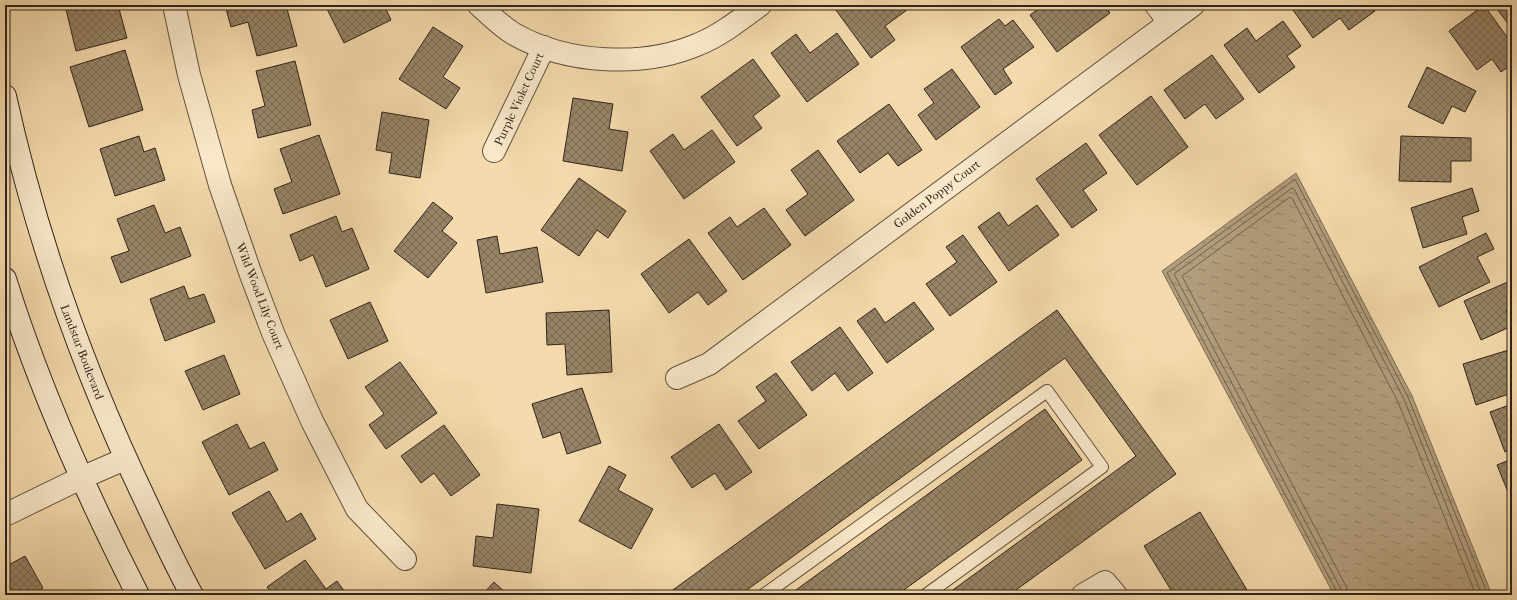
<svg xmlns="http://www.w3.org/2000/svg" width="1517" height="600" font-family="'IM FELL French Canon',serif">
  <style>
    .water { fill: url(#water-ripples); stroke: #7d6c55 }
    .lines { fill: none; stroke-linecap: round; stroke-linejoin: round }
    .shore { stroke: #70604b; stroke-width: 1 }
    .building { fill: url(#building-cross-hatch); stroke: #30241b }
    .service-casing { stroke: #61523f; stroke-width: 14 }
    .minor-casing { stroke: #61523f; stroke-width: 24 }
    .secondary-casing { stroke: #30241b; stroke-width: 24 }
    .service { stroke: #f8e7c9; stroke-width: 12 }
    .minor { stroke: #f8e7c9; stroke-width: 22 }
    .secondary { stroke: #f8e7c9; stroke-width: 22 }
    .labels { text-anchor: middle; stroke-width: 3.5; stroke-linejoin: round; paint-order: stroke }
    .street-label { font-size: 12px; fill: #30241b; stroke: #f8e7c9 }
  </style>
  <defs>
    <pattern id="water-ripples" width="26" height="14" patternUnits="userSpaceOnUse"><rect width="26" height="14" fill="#b19c7b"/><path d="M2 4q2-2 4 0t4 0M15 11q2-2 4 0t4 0" fill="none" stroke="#907f64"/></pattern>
    <pattern id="building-cross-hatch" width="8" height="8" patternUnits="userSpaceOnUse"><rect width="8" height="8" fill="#968366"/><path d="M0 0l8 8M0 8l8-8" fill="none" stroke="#7b6b53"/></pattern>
  </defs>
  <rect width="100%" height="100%" fill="#f4daac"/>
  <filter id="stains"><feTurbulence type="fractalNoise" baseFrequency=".005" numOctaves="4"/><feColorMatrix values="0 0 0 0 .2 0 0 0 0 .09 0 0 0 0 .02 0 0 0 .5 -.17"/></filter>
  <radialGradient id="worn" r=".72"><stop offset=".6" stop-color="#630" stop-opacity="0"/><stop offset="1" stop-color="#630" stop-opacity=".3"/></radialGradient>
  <path class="water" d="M 1296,173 L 1412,396 L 1492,595 L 1334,595 L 1162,271 Z"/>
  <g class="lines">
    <g class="shore">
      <path d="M 1337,595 L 1337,592 L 1167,273 L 1294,180 L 1296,181 L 1408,397 L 1488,595"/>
      <path d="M 1342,595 L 1341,589 L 1174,274 L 1292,188 L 1294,189 L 1404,399 L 1482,595"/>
      <path d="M 1348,595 L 1346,586 L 1182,276 L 1290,197 L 1292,198 L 1398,402 L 1476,595"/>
    </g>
  </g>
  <g class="building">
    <path d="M 65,5 L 118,5 L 127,38 L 76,51 Z"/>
    <path d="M 225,5 L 286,5 L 297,46 L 257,56 L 248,22 L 231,27 Z"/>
    <path d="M 325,5 L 384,5 L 391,20 L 344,43 Z"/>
    <path d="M 834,5 L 910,5 L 911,7 L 885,26 L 895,40 L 871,58 L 833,6 Z"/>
    <path d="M 1044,5 L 1105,5 L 1110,13 L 1057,52 L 1030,15 Z"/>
    <path d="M 1300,5 L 1371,5 L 1375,11 L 1349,30 L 1340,18 L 1313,38 L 1293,10 Z"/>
    <path d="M 1484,5 L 1512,44 L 1512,64 L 1501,72 L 1492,59 L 1477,70 L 1449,31 Z"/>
    <path d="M 1494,5 L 1512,5 L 1512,29 Z"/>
    <path d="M 999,19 L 1005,26 L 1013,20 L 1034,47 L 1003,69 L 1012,83 L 995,95 L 961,47 Z"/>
    <path d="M 1283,21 L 1301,46 L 1287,56 L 1295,67 L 1259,93 L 1224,45 L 1247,28 L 1256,41 Z"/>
    <path d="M 433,27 L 463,46 L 443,77 L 460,88 L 446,109 L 399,79 Z"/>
    <path d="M 837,33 L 859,64 L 807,102 L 771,53 L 796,34 L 810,53 Z"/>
    <path d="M 125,50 L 143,110 L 89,127 L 70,67 Z"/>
    <path d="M 1212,55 L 1244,99 L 1216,119 L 1205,104 L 1185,119 L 1164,90 Z"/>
    <path d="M 753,59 L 780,96 L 753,116 L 762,128 L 737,146 L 701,97 Z"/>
    <path d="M 295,61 L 311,125 L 258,138 L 252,110 L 265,106 L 256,71 Z"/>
    <path d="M 1427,67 L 1476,91 L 1465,112 L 1452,106 L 1443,124 L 1408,107 Z"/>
    <path d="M 952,69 L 980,107 L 936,140 L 918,115 L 934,103 L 924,89 Z"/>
    <path d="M 1151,96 L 1188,147 L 1137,185 L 1099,135 Z"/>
    <path d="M 573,98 L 613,104 L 609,129 L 628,132 L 622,171 L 563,161 Z"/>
    <path d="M 889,104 L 922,150 L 898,166 L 888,153 L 860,173 L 837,141 Z"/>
    <path d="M 382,112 L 429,120 L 420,178 L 389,173 L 392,153 L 376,150 Z"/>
    <path d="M 712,130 L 735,162 L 684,199 L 650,151 L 673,134 L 684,150 Z"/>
    <path d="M 319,135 L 340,194 L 283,214 L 274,189 L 292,182 L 280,149 Z"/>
    <path d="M 139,136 L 144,152 L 155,148 L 165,180 L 115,196 L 100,149 Z"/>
    <path d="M 1401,136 L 1471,138 L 1471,161 L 1451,161 L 1451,182 L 1399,181 Z"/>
    <path d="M 1086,143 L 1107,173 L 1083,190 L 1097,210 L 1072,228 L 1036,179 Z"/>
    <path d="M 818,150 L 854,200 L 805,236 L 786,210 L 808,194 L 791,170 Z"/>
    <path d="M 579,178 L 626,211 L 608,238 L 597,230 L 579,256 L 541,230 Z"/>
    <path d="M 1472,188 L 1479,211 L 1462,217 L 1467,234 L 1423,248 L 1411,208 Z"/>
    <path d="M 433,202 L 453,218 L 442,231 L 457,243 L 428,278 L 394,251 Z"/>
    <path d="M 154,205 L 165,233 L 180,227 L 191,256 L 121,283 L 111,257 L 129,251 L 117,219 Z"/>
    <path d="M 1037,205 L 1059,235 L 1009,271 L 978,227 L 999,212 L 1008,226 Z"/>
    <path d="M 764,208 L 791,245 L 743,280 L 708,233 L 730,217 L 737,227 Z"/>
    <path d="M 336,216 L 342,232 L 352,228 L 369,269 L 326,287 L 313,255 L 300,261 L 290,235 Z"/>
    <path d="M 1486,233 L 1494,249 L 1477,257 L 1490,282 L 1439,307 L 1419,267 Z"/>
    <path d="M 963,235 L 997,282 L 950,316 L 926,284 L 957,262 L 946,247 Z"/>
    <path d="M 497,236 L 500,254 L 537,247 L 543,282 L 486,293 L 477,240 Z"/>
    <path d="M 689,239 L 727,291 L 708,305 L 698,292 L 669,313 L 641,274 Z"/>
    <path d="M 1510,281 L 1512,285 L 1512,307 L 1506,310 L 1512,326 L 1481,340 L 1464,301 Z"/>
    <path d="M 184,286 L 189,299 L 204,294 L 215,322 L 165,341 L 150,299 Z"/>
    <path d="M 370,302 L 388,341 L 348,359 L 330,320 Z"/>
    <path d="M 914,302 L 934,329 L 887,363 L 857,321 L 875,308 L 885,323 Z"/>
    <path d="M 609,310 L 612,372 L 567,375 L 565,344 L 547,345 L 546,313 Z"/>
    <path d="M 1057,310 L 1176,474 L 1009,595 L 946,595 L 1136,456 L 1065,358 L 740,595 L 666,595 Z"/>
    <path d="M 840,327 L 873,373 L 848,391 L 835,373 L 812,391 L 791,362 Z"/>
    <path d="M 1512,349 L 1512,393 L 1476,405 L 1463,364 Z"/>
    <path d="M 224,355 L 240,394 L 203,410 L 185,371 Z"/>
    <path d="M 400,362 L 437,413 L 386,449 L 369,425 L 384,414 L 365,387 Z"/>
    <path d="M 776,373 L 807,415 L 759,449 L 738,421 L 766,401 L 756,387 Z"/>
    <path d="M 582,388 L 601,443 L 567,454 L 560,432 L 543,438 L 532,404 Z"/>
    <path d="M 1512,404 L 1512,449 L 1505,452 L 1490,412 Z"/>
    <path d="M 1045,409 L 1082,460 L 897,595 L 789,595 Z"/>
    <path d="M 237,424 L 250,449 L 264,442 L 278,470 L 229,495 L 202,442 Z"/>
    <path d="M 719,424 L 752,472 L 726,490 L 715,473 L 692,488 L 671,457 Z"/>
    <path d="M 444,425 L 480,475 L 451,496 L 434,473 L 421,483 L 401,456 Z"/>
    <path d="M 1512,459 L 1512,502 L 1497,465 Z"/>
    <path d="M 609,466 L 626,475 L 618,490 L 653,509 L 631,549 L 579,521 Z"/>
    <path d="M 269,491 L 287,522 L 301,513 L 316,539 L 265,569 L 232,513 Z"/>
    <path d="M 497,504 L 539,509 L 531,573 L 473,566 L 476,536 L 493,538 Z"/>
    <path d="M 1200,512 L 1250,595 L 1174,595 L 1144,546 Z"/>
    <path d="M 25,556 L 43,588 L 30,595 L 5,595 L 5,567 Z"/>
    <path d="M 305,560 L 326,589 L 337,581 L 347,595 L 273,595 L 267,587 Z"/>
    <path d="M 494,582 L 508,595 L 482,595 Z"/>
  </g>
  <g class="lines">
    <g class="service-casing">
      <path id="service" d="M 764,595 L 1047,391 L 1102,467 L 926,595"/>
    </g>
    <g class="minor-casing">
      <g id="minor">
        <path d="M 174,5 L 189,75 L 220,185 L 250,272 L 273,333 L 312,421 L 357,509 L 405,559"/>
        <path d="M 479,5 C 490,15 502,27 514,34 C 567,64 644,68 699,44 C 721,35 741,19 760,5"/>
        <path d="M 1156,5 L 1169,22"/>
        <path d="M 494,151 L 544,47"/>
        <path d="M 677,378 L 709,364 L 1193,5"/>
        <path d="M 5,515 L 81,478 L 125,459"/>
        <path d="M 1083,595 L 1105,582 L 1116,595"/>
      </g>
    </g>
    <g class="secondary-casing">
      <g id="secondary">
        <path d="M 5,96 C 36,238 85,375 148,506 C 162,536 176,566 192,595"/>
        <path d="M 5,279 C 39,388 86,493 138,595"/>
      </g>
    </g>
    <use href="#service" class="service"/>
    <use href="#minor" class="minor"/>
    <use href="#secondary" class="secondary"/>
  </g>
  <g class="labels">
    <g class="street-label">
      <text transform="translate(519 99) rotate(-65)" y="4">Purple Violet Court</text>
      <text transform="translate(937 194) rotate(-37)" y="4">Golden Poppy Court</text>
      <text transform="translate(260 296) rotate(69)" y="4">Wild Wood Lily Court</text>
      <text transform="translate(82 352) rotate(69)" y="4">Landstar Boulevard</text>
    </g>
  </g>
  <rect width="1517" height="600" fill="none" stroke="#f4daac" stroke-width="20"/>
  <rect x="6" y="6" width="1505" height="588" fill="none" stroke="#30241b" stroke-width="2"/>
  <rect x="10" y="10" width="1497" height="580" fill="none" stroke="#30241b"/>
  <rect width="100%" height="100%" filter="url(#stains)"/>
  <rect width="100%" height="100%" fill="url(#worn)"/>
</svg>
